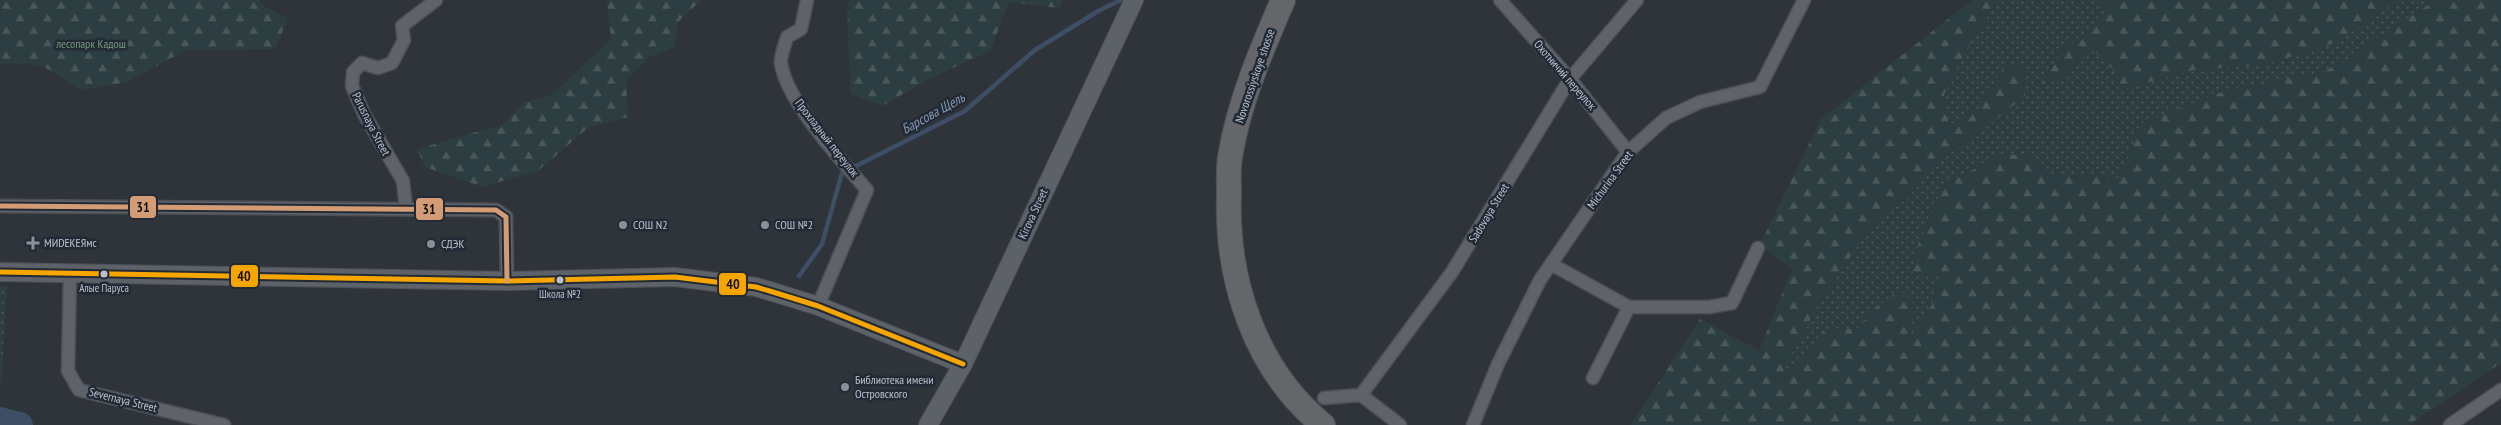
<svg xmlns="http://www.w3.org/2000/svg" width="2501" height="425" font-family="'PT Sans Narrow',sans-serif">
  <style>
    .green { fill: url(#green-dots) }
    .forest { fill: url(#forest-firs) }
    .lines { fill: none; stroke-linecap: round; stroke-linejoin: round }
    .stream { stroke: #3e4e65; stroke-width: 4.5 }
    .river { stroke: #3e4e65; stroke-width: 26 }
    .street-casing { stroke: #4c5056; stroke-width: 15 }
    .secondary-casing { stroke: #4c5056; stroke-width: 20 }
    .highway-casing { stroke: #4c5057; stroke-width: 26 }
    .street { stroke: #5f6269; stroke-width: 12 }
    .secondary { stroke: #5d6168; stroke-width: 18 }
    .highway { stroke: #646669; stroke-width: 24 }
    .bus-1-casing { stroke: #222a36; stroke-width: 9 }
    .bus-2-casing { stroke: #222a36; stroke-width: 9 }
    .bus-1 { stroke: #f7a600; stroke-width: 5 }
    .bus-2 { stroke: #d39c74; stroke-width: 5 }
    .poi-dot { fill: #899099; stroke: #222a36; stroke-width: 2 }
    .bus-dot { fill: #bac1cb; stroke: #222a36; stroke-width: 2 }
    .labels { text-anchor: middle; stroke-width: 5; stroke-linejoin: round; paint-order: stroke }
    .bus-label { font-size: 11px; fill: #bac1cb; stroke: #222a36 }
    .park-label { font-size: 12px; fill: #739a7c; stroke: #222a36 }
    .street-label { font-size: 12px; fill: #bac1cb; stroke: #222a36 }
    .poi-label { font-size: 12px; fill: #bac1cb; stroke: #222a36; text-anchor: start }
    .water-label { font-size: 14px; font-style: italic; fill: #8497b0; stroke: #222a36 }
    .line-badge { stroke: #222a36; stroke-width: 2 }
    .pale-badge-label { font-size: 14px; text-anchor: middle; font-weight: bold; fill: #111 }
  </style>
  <defs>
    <pattern id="green-dots" width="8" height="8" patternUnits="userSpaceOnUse" patternTransform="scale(1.25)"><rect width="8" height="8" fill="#2c3e41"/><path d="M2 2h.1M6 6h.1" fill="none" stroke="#48585b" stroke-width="1.8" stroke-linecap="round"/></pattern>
    <pattern id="forest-firs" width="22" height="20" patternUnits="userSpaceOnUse" patternTransform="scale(1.25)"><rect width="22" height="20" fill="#2c3e41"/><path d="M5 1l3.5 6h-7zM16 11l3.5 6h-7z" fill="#48585b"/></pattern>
  </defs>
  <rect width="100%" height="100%" fill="#2f343b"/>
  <g class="green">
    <path d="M 1998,0 L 2100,0 L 2106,10 L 2087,32 L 2062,50 L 2041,85 L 2068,77 L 2089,46 L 2114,71 L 2124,89 L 2193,70 L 2264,65 L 2335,43 L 2398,0 L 2436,0 L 2324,72 L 2227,90 L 2143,123 L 2120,178 L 2044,175 L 2003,153 L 1945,184 L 1919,241 L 1912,276 L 1941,272 L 1933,303 L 1910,338 L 1876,307 L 1858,328 L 1824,330 L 1793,371 L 1782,371 L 1817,307 L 1872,224 L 1907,198 L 1943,158 L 1984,129 L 2006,64 L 1978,109 L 1949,126 L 1944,95 L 1964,53 Z"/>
    <path d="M 0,286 L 7,286 L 1,387 L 0,387 Z"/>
  </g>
  <g class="forest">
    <path d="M 0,0 L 260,0 L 261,4 L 288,19 L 275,49 L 186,50 L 127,82 L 80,90 C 51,68 38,60 0,65 Z"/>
    <path d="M 607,0 L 701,0 L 677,23 L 675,47 L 648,58 L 626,80 L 628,117 L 589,127 L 539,170 L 483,187 L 425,167 L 417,149 L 504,124 L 523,103 L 553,94 L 611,39 Z"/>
    <path d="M 849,0 L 1063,0 L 1059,8 L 1009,2 L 990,51 L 929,79 L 882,106 L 851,94 L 847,6 Z"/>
    <path d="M 1972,0 L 1998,0 L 1964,53 L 1944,95 L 1949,125 L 1978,109 L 2006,64 L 2023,63 L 2025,96 L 1984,129 L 1943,158 L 1907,198 L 1872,224 L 1817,307 L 1783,371 L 1793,371 L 1824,330 L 1858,328 L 1876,307 L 1900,290 L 1914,304 L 1911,337 L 1933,303 L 1940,273 L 1912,276 L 1919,241 L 1945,185 L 2003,153 L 2040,159 L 2044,175 L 2120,178 L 2142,123 L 2227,90 L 2324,72 L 2436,0 L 2501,0 L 2501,363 L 2409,425 L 1631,425 L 1700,319 L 1759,351 L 1792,269 L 1760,245 L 1821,119 Z"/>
    <path d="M 2100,0 L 2398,0 L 2335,43 L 2264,65 L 2193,70 L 2123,89 L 2114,71 L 2089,46 L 2068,77 L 2041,85 L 2062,50 L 2087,32 L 2106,10 Z"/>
  </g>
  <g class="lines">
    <path class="stream" d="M 799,276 L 822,244 L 842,173 L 965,111 L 1035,50 L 1100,10 L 1121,0"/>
    <path class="river" d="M 0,420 L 20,425"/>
    <g class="street-casing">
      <g id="street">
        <path d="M 807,0 L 801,29 L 787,37 C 785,45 780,56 781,63 C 786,101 842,161 867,190 L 818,306"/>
        <path d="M 1500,0 L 1570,79 L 1628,152"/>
        <path d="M 0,206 L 496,210 L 506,217 L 507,281"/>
        <path d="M 406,209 L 403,181 L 364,114 L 352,86 L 353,72 L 362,63 L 378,68 L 392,63 L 404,40 L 402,26 L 436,0"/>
        <path d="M 1551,264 L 1629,307"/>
        <path d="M 70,273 L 68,371 L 79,390 L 224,425"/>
        <path d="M 1593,378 L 1629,307 L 1709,307 L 1732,303 L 1758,248"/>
        <path d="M 1361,395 L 1452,272 L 1570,79 L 1637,0"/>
        <path d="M 1361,395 L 1400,425"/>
        <path d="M 1324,398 L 1361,395"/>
        <path d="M 1473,425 L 1498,364 L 1540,280 L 1628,152 L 1666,118 L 1700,102 L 1760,87 L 1804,0"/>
        <path d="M 2450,425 L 2501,390"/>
      </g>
    </g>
    <g class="secondary-casing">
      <g id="secondary">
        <path d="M 0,272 L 507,281 L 675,277 L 756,287 L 773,292 L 818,306 L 963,364"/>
        <path d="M 928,425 L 963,364 L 1134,0"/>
      </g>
    </g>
    <g class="highway-casing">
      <path id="highway" d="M 1283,0 C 1261,51 1239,102 1230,157 C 1228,169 1229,183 1229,195 C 1226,280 1255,370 1323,425"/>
    </g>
    <use href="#street" class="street"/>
    <use href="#secondary" class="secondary"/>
    <use href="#highway" class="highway"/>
    <g class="bus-1-casing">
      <path id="bus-1" d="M 0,272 L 507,281 L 675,277 L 756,287 L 773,292 L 818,306 L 963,364"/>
    </g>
    <g class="bus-2-casing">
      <path id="bus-2" d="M 0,206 L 496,210 L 506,217 L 507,281"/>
    </g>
    <use href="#bus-1" class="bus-1"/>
    <use href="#bus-2" class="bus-2"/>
  </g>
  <g class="poi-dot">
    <circle cx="623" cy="225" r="5"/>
    <circle cx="765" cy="225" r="5"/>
    <path d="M30.5 235.5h5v5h5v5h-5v5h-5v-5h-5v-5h5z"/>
    <circle cx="431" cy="244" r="5"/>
    <circle cx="845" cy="387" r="5"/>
  </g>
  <g class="bus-dot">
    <circle cx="104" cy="274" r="4.5"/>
    <circle cx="560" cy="280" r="4.5"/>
  </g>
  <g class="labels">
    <g class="bus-label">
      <text x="104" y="292">Алые Паруса</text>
      <text x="560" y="298">Школа №2</text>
    </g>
    <g class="park-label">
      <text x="91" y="48">лесопарк Кадош</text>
    </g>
    <g class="street-label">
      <text transform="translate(1565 75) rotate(49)" y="4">Охотничий переулок</text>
      <text transform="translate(1255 76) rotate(-71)" y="4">Novorossiyskoye shosse</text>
      <text transform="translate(371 124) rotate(63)" y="4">Parusnaya Street</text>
      <text transform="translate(827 138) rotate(52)" y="4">Прохладный переулок</text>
      <text transform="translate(1610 180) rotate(-54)" y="4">Michurina Street</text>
      <text transform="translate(1489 213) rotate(-59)" y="4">Sadovaya Street</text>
      <text transform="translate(1033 214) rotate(-65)" y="4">Kirova Street</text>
      <text transform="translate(123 400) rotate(14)" y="4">Severnaya Street</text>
    </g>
    <g class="poi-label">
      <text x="633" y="229">СОШ N2</text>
      <text x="775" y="229">СОШ №2</text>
      <text x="44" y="247">МИDЕКЕЯмс</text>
      <text x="441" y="248">СДЭК</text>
      <text x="855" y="384">Библиотека имени<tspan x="855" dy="14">Островского</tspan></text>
    </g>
    <g class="water-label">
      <text transform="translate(933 113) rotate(-29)" y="5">Барсова Щель</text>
    </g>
  </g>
  <g class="line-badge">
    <rect x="129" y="195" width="28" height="24" rx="5" fill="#d39c74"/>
    <rect x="415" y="197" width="29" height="24" rx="5" fill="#d39c74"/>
    <rect x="230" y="264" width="29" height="24" rx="5" fill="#f7a600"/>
    <rect x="718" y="272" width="29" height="24" rx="5" fill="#f7a600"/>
  </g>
  <g class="pale-badge-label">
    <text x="143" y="212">31</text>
    <text x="429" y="214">31</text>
    <text x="244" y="281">40</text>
    <text x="733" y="289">40</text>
  </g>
</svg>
